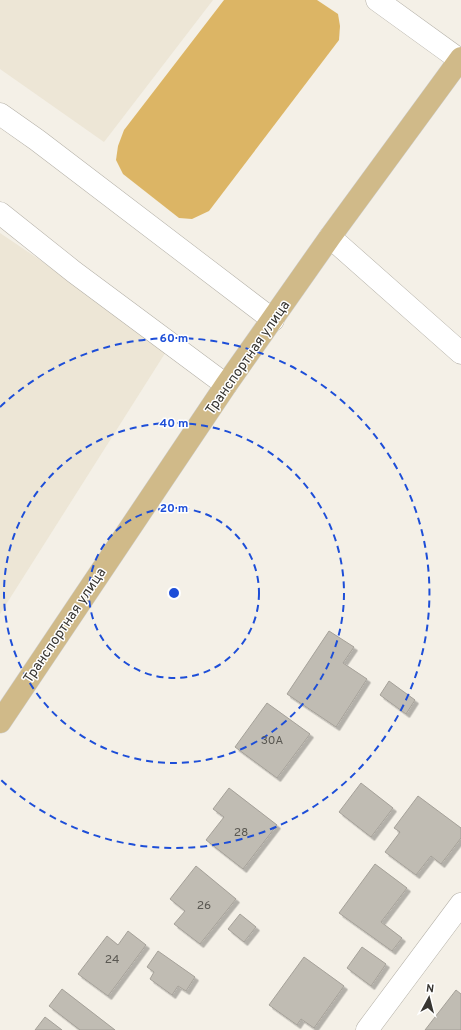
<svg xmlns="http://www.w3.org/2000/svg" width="461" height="1030" font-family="Overpass,sans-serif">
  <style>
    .built { fill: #ede6d6 }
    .forest { fill: #dcb565 }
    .building { fill: #c0bcb3; stroke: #a5a199; filter: url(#shadow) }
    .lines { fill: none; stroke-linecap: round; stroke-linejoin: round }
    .minor-casing { stroke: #b5b1a8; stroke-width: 23 }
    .major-casing { stroke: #cfcfce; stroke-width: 23 }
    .minor { stroke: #fff; stroke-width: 22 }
    .major { stroke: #d0ba89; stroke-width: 22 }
    .ring { fill: none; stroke: #1d4ed8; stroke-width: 2; stroke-dasharray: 7 5 }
    .labels { text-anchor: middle; stroke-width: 3; stroke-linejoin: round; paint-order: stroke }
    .number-label { font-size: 12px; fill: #5a5852 }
    .street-label { font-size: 14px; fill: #383632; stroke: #fff }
    .centre { fill: #1d4ed8; stroke: #fff; stroke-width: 2 }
    .ring-label { font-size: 12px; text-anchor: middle; font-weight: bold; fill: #1d4ed8; stroke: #fff; stroke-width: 3; stroke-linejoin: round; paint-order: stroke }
  </style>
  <defs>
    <filter id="shadow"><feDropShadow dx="3.5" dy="3.5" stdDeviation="0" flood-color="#0004"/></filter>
  </defs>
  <rect width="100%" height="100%" fill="#f4f0e7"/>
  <g class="built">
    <path d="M 0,0 L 213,0 L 104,142 L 0,69 Z"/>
    <path d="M 0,233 L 169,347 L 0,614 Z"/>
  </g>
  <path class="forest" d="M 224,0 L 317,0 L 338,14 L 340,26 L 339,40 L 209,211 L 192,219 L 179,218 L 123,174 L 116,160 L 118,146 L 124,130 Z"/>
  <g class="building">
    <path d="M 329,631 L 354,647 L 343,663 L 367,679 L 336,727 L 287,694 Z"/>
    <path d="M 389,681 L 415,700 L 406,714 L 380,695 Z"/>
    <path d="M 267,703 L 310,734 L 277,778 L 235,747 Z"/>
    <path d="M 361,783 L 393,808 L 371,837 L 339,812 Z"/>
    <path d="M 229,788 L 277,825 L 243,869 L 206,840 L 224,817 L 213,809 Z"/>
    <path d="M 418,796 L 461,828 L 461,838 L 441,864 L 431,856 L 416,875 L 385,852 L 400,832 L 394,828 Z"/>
    <path d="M 375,864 L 407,888 L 381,922 L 402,938 L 392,951 L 339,913 Z"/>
    <path d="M 196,866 L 236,899 L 200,944 L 174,924 L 185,911 L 170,899 Z"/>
    <path d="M 240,914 L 256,927 L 244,942 L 228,929 Z"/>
    <path d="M 128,931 L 146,945 L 108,996 L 78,974 L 107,936 L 118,945 Z"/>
    <path d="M 362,947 L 386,964 L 371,986 L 347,968 Z"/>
    <path d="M 158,951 L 195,977 L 186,991 L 178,986 L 172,995 L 150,979 L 154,972 L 147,967 Z"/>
    <path d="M 304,957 L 344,986 L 314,1028 L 301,1019 L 297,1025 L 269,1005 Z"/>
    <path d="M 62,989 L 115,1030 L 80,1030 L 49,1006 Z"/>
    <path d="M 456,990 L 461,994 L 461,1030 L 425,1030 Z"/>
    <path d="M 45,1017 L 62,1030 L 35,1030 Z"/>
  </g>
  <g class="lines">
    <g class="minor-casing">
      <g id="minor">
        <path d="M 377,0 L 460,60"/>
        <path d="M 0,114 L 37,140 L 273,320"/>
        <path d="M 0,213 L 74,272 L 226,385"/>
        <path d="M 330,237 L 461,353"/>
        <path d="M 367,1030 L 461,904"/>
      </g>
    </g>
    <g class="major-casing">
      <path id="major" d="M 0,722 L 226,385 L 330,237 L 461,58"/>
    </g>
    <use href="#minor" class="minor"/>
    <use href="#major" class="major"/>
  </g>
  <g class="ring">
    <circle cx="174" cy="593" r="85"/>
    <circle cx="174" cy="593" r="170"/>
    <path d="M0 407A255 255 0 1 1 0 779"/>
  </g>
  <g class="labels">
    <g class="number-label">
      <text x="272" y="744">30А</text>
      <text x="241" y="836">28</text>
      <text x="204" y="909">26</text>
      <text x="112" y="963">24</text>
    </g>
    <g class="street-label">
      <text transform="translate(247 357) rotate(-55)" y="5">Транспортная улица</text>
      <text transform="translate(64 625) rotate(-56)" y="5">Транспортная улица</text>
    </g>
  </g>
  <circle cx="174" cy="593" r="6" class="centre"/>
  <g class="ring-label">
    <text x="174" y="342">60 m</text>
    <text x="174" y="427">40 m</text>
    <text x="174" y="512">20 m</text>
  </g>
  <g transform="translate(429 998) rotate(7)" stroke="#ffffff" stroke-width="3" paint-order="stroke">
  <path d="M0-3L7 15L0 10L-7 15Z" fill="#383632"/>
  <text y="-6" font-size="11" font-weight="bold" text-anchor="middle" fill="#383632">N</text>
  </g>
</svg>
